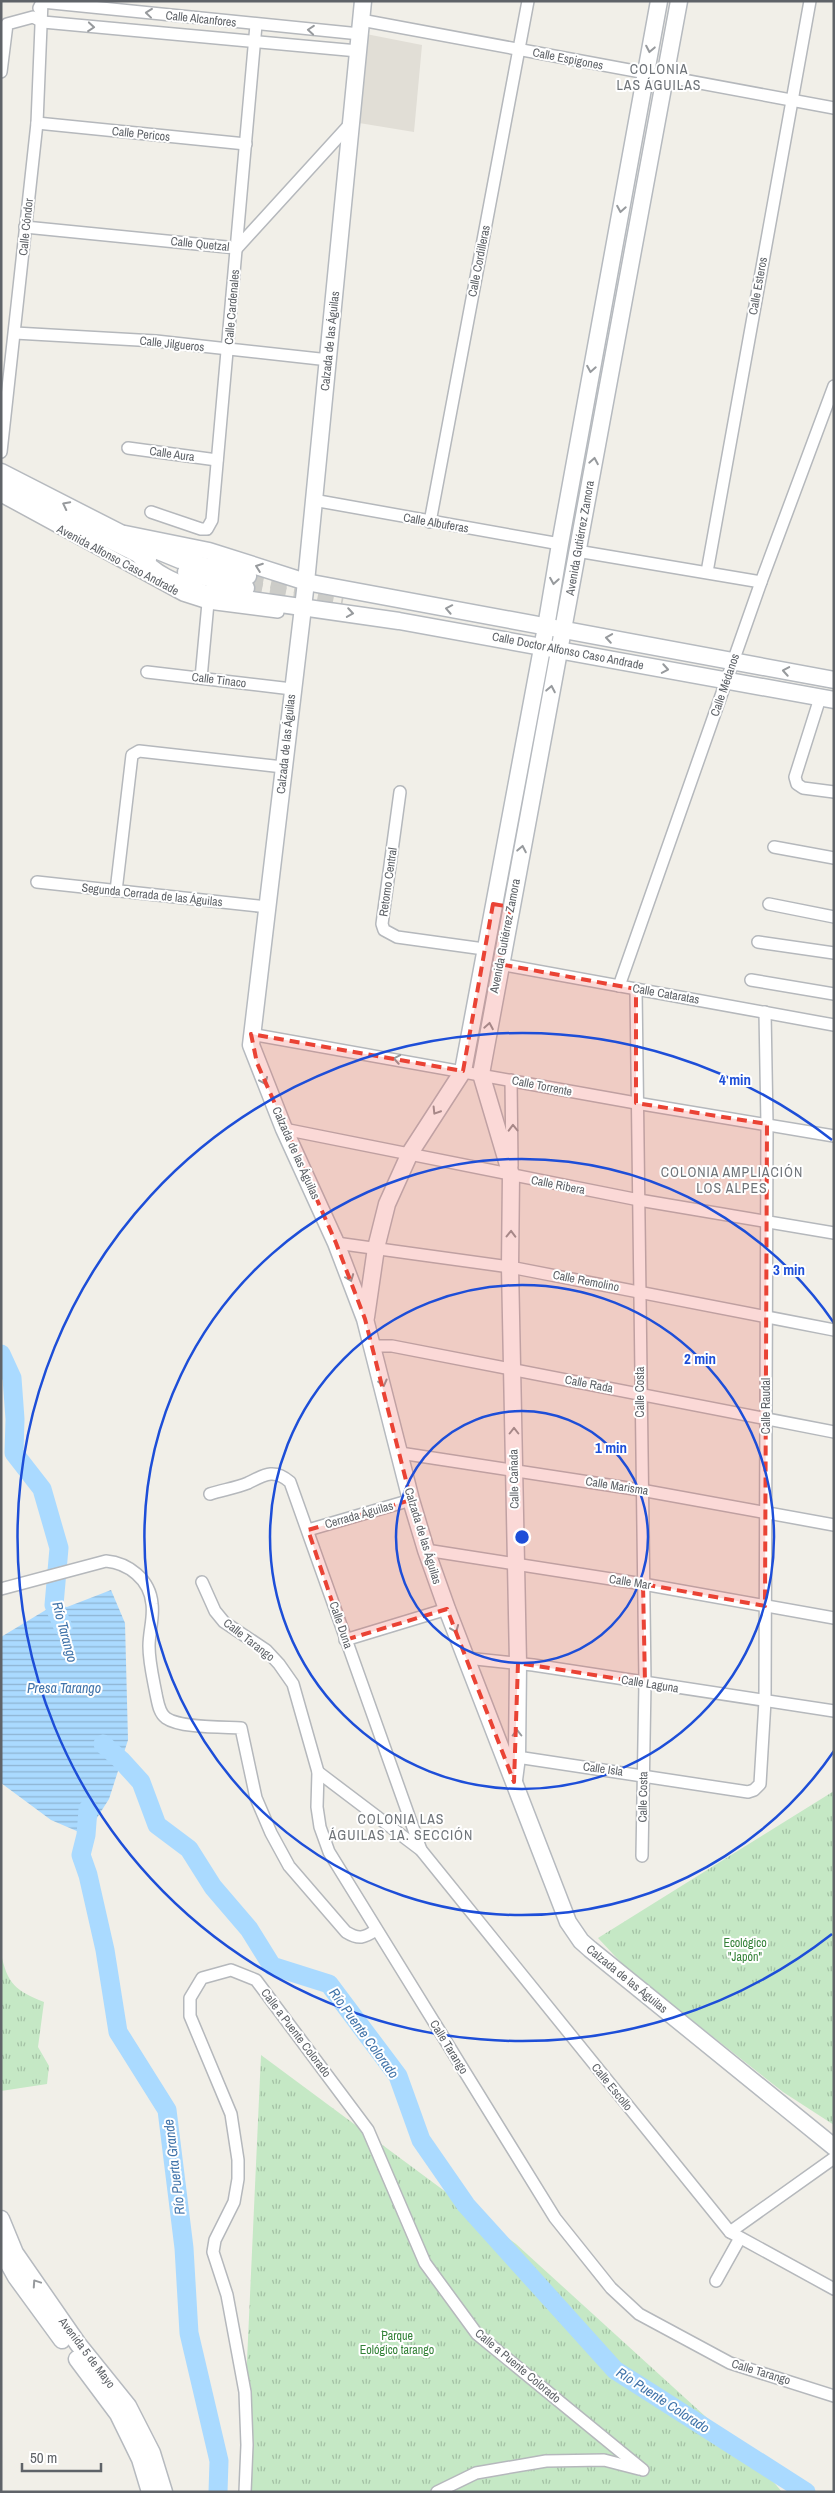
<svg xmlns="http://www.w3.org/2000/svg" width="835" height="2493" font-family="'Archivo Narrow',sans-serif">
  <style>
    .education { fill: #e1ded6 }
    .park { fill: url(#park-tufts) }
    .water { fill: url(#water-rules) }
    .lines { fill: none; stroke-linecap: round; stroke-linejoin: round }
    .river { stroke: #aadaff; stroke-width: 19 }
    .secondary-tunnel { stroke: #ccccc8; stroke-width: 16; stroke-dasharray: 16 8; stroke-linecap: butt }
    .street-casing { stroke: #b5b8bc; stroke-width: 14 }
    .secondary-casing { stroke: #b6babf; stroke-width: 19 }
    .street { stroke: #fff; stroke-width: 11 }
    .secondary { stroke: #fff; stroke-width: 16 }
    .oneway { stroke: #979a9d }
    .marked { fill: #ea4335; fill-opacity: 0.2; stroke: #ea4335; stroke-width: 4; stroke-dasharray: 10 6; stroke-linejoin: round }
    .ring { fill: none; stroke: #1d4ed8; stroke-width: 2.5 }
    .labels { text-anchor: middle; stroke-width: 4; stroke-linejoin: round; paint-order: stroke }
    .street-label { font-size: 12px; fill: #5f6368; stroke: #fff }
    .park-label { font-size: 12px; fill: #348238; stroke: #fff }
    .neighbourhood-label { font-size: 14px; letter-spacing: 1px; fill: #70757a; stroke: #fff }
    .water-label { font-size: 14px; font-style: italic; fill: #4174aa; stroke: #fff }
    .centre { fill: #1d4ed8; stroke: #fff; stroke-width: 2.5 }
    .ring-label { font-size: 15px; text-anchor: middle; font-weight: bold; fill: #1d4ed8; stroke: #fff; stroke-width: 4; stroke-linejoin: round; paint-order: stroke }
  </style>
  <defs>
    <pattern id="park-tufts" width="24" height="20" patternUnits="userSpaceOnUse" patternTransform="scale(1.25)"><rect width="24" height="20" fill="#c5e8c5"/><path d="M3 7l-1-3M5 7V3M7 7l1-3M15 17l-1-3M17 17v-4M19 17l1-3" fill="none" stroke="#a3c0a4"/></pattern>
    <pattern id="water-rules" width="6" height="5" patternUnits="userSpaceOnUse" patternTransform="scale(1.25)"><rect width="6" height="5" fill="#aadaff"/><path d="M0 2.5h6" fill="none" stroke="#8eb4d2"/></pattern>
  </defs>
  <rect width="100%" height="100%" fill="#f1efe8"/>
  <path class="education" d="M 361,33 L 422,45 L 414,132 L 353,122 Z"/>
  <g class="park">
    <path d="M 834,1791 L 834,2125 L 783,2092 L 627,1969 L 598,1938 Z"/>
    <path d="M 1,1953 C 7,1984 16,1991 44,2002 L 38,2047 L 49,2066 L 47,2084 L 1,2091 Z"/>
    <path d="M 261,2055 L 516,2244 L 762,2468 L 782,2492 L 241,2492 Z"/>
  </g>
  <path class="water" d="M 111,1590 L 125,1623 L 128,1740 L 109,1799 L 86,1835 L 51,1820 L 1,1783 L 1,1637 L 54,1605 L 67,1607 Z"/>
  <g class="lines">
    <g class="river">
      <path d="M 1,1354 L 12,1378 L 15,1419 L 14,1453 L 42,1489 L 59,1548 L 54,1605 L 63,1627"/>
      <path d="M 103,1744 L 121,1760 L 141,1782 L 157,1825 L 189,1849 L 213,1887 L 249,1929 L 272,1966 L 329,1984 L 398,2076 L 421,2140 L 466,2205 L 615,2370 L 806,2492"/>
      <path d="M 88,1809 L 86,1835 L 81,1855 L 88,1875 L 105,1950 L 118,2032 L 167,2110 L 184,2248 L 189,2333 L 219,2461 L 218,2492"/>
    </g>
    <g class="secondary-tunnel">
      <path d="M 248,576 L 303,587"/>
      <path d="M 246,588 L 342,606"/>
    </g>
    <g class="street-casing">
      <g id="street">
        <path d="M 39,8 L 42,2 L 360,34"/>
        <path d="M 361,20 L 834,108"/>
        <path d="M 1,72 L 7,24 L 33,17 L 43,22 L 358,51"/>
        <path d="M 37,123 L 246,144"/>
        <path d="M 25,227 L 237,248 L 351,123"/>
        <path d="M 15,333 L 156,341 L 329,360"/>
        <path d="M 128,448 L 217,460"/>
        <path d="M 1,452 L 37,123 L 42,1"/>
        <path d="M 1,496 L 183,595 L 208,603 L 278,612"/>
        <path d="M 313,500 L 560,544"/>
        <path d="M 151,512 L 201,529 L 207,529 L 212,520 L 256,25"/>
        <path d="M 430,522 L 528,1"/>
        <path d="M 577,551 L 761,582"/>
        <path d="M 707,572 L 810,1"/>
        <path d="M 147,672 L 292,689"/>
        <path d="M 201,678 L 208,603"/>
        <path d="M 820,698 L 795,777 L 797,784 L 803,788 L 834,792"/>
        <path d="M 400,792 L 382,924 L 384,930 L 397,937 L 484,949"/>
        <path d="M 774,847 L 834,858"/>
        <path d="M 37,882 L 267,907"/>
        <path d="M 116,891 L 132,755 L 139,751 L 283,767"/>
        <path d="M 769,904 L 834,917"/>
        <path d="M 758,942 L 834,953"/>
        <path d="M 499,964 L 834,1025"/>
        <path d="M 751,980 L 834,994"/>
        <path d="M 619,986 L 761,582 L 834,386"/>
        <path d="M 636,989 L 645,1683 L 642,1856"/>
        <path d="M 251,1034 L 636,1103 L 834,1136"/>
        <path d="M 511,1080 L 512,1166"/>
        <path d="M 284,1129 L 639,1200 L 834,1233"/>
        <path d="M 336,1243 L 510,1267 L 834,1330"/>
        <path d="M 374,1346 L 392,1346 L 834,1432"/>
        <path d="M 400,1453 L 641,1490 L 834,1525"/>
        <path d="M 210,1494 C 222,1490 236,1488 248,1483 C 264,1475 274,1468 290,1482 L 421,1850"/>
        <path d="M 308,1530 L 411,1500"/>
        <path d="M 426,1550 L 643,1584 L 834,1618"/>
        <path d="M 202,1582 L 215,1611 L 224,1622 L 266,1650 L 279,1664 L 293,1684 L 318,1772 L 317,1807 L 320,1827 L 329,1852 L 555,2218 L 611,2288 L 639,2314 L 730,2363 L 834,2396"/>
        <path d="M 1,1589 L 106,1561 C 128,1563 150,1579 152,1604 C 154,1617 149,1632 149,1646 C 149,1662 153,1678 156,1694 C 158,1703 159,1713 166,1718 C 180,1728 223,1727 241,1728 L 256,1798 L 271,1833 L 289,1866 L 346,1932 C 359,1940 364,1938 376,1930"/>
        <path d="M 345,1640 L 447,1609"/>
        <path d="M 466,1658 L 533,1665 L 834,1711"/>
        <path d="M 517,1757 L 748,1792 L 754,1790 L 760,1784 L 765,1701 L 767,1124 L 765,1012"/>
        <path d="M 318,1772 L 421,1850 L 730,2232 L 834,2289"/>
        <path d="M 730,2232 L 834,2158"/>
        <path d="M 716,2281 L 740,2238"/>
        <path d="M 245,2492 L 247,2445 L 245,2392 L 227,2295 L 213,2252 L 215,2240 L 234,2202 L 238,2179 L 238,2160 L 231,2114 L 190,2016 L 190,1998 L 202,1978 L 231,1970 L 256,1980 L 368,2130 L 425,2263 L 477,2334 L 643,2470"/>
        <path d="M 437,2492 L 476,2473 L 546,2461 L 604,2460 L 639,2469"/>
      </g>
    </g>
    <g class="secondary-casing">
      <g id="secondary">
        <path d="M 363,1 L 306,582 L 251,1045 L 284,1129 L 336,1243 L 365,1319 L 411,1500 L 426,1550 L 447,1609 L 568,1922 L 581,1941 L 590,1949 L 834,2147"/>
        <path d="M 1,472 L 146,546 L 180,560 L 248,576"/>
        <path d="M 1,486 L 148,559"/>
        <path d="M 125,534 L 209,551 L 306,582 L 834,680"/>
        <path d="M 140,556 C 155,576 180,584 203,593 L 399,621 L 834,700"/>
        <path d="M 186,572 L 246,588"/>
        <path d="M 366,1317 L 376,1248 L 387,1204 L 410,1153 L 463,1071 L 546,627 L 560,544 L 659,1"/>
        <path d="M 514,1780 L 517,1757 L 518,1663 L 510,1267 L 511,1175 L 481,1074 L 679,1"/>
        <path d="M 1,2219 L 15,2253 L 78,2344 L 128,2406 L 152,2453 L 164,2492"/>
        <path d="M 1,2250 L 16,2277 L 62,2340"/>
        <path d="M 77,2359 L 118,2414 L 140,2459 L 150,2492"/>
      </g>
    </g>
    <use href="#street" class="street"/>
    <use href="#secondary" class="secondary"/>
  </g>
  <defs><path id="oneway-chevron" d="M-2-3.5L2.5 0L-2 3.5" fill="none" stroke-width="1.6" stroke-linecap="round" stroke-linejoin="round" transform="scale(1.25)"/></defs>
  <g class="oneway">
    <use href="#oneway-chevron" transform="translate(149 13) rotate(-174)"/>
    <use href="#oneway-chevron" transform="translate(91 27) rotate(5)"/>
    <use href="#oneway-chevron" transform="translate(311 30) rotate(-175)"/>
    <use href="#oneway-chevron" transform="translate(650 49) rotate(101)"/>
    <use href="#oneway-chevron" transform="translate(621 209) rotate(100)"/>
    <use href="#oneway-chevron" transform="translate(591 369) rotate(100)"/>
    <use href="#oneway-chevron" transform="translate(594 461) rotate(-80)"/>
    <use href="#oneway-chevron" transform="translate(66 505) rotate(-153)"/>
    <use href="#oneway-chevron" transform="translate(259 567) rotate(-160)"/>
    <use href="#oneway-chevron" transform="translate(554 581) rotate(99)"/>
    <use href="#oneway-chevron" transform="translate(449 609) rotate(-169)"/>
    <use href="#oneway-chevron" transform="translate(350 613) rotate(9)"/>
    <use href="#oneway-chevron" transform="translate(609 638) rotate(-171)"/>
    <use href="#oneway-chevron" transform="translate(665 669) rotate(10)"/>
    <use href="#oneway-chevron" transform="translate(786 671) rotate(-170)"/>
    <use href="#oneway-chevron" transform="translate(551 689) rotate(-79)"/>
    <use href="#oneway-chevron" transform="translate(522 849) rotate(-79)"/>
    <use href="#oneway-chevron" transform="translate(489 1026) rotate(-80)"/>
    <use href="#oneway-chevron" transform="translate(397 1059) rotate(-170)"/>
    <use href="#oneway-chevron" transform="translate(264 1081) rotate(67)"/>
    <use href="#oneway-chevron" transform="translate(436 1111) rotate(122)"/>
    <use href="#oneway-chevron" transform="translate(513 1128) rotate(-91)"/>
    <use href="#oneway-chevron" transform="translate(511 1234) rotate(-89)"/>
    <use href="#oneway-chevron" transform="translate(350 1278) rotate(69)"/>
    <use href="#oneway-chevron" transform="translate(383 1383) rotate(76)"/>
    <use href="#oneway-chevron" transform="translate(514 1431) rotate(-90)"/>
    <use href="#oneway-chevron" transform="translate(455 1629) rotate(68)"/>
    <use href="#oneway-chevron" transform="translate(517 1733) rotate(-90)"/>
    <use href="#oneway-chevron" transform="translate(36 2283) rotate(-124)"/>
  </g>
  <path class="marked" d="M 493,904 L 511,907 L 499,964 L 636,989 L 636,1103 L 767,1124 L 765,1606 L 643,1584 L 645,1683 L 518,1663 L 514,1782 L 447,1609 L 345,1640 L 308,1530 L 411,1500 L 365,1319 L 336,1243 L 257,1063 L 251,1034 L 463,1071 Z"/>
  <g class="ring">
    <circle cx="522" cy="1537" r="126"/>
    <circle cx="522" cy="1537" r="252"/>
    <path d="M834 1751A378 378 0 1 1 834 1323"/>
    <path d="M832 1934A504 504 0 1 1 832 1140"/>
  </g>
  <g class="labels">
    <g class="street-label">
      <text transform="translate(201 19) rotate(6)" y="4">Calle Alcanfores</text>
      <text transform="translate(568 59) rotate(11)" y="4">Calle Espigones</text>
      <text transform="translate(141 134) rotate(6)" y="4">Calle Pericos</text>
      <text transform="translate(26 227) rotate(-84)" y="4">Calle Cóndor</text>
      <text transform="translate(200 244) rotate(6)" y="4">Calle Quetzal</text>
      <text transform="translate(479 261) rotate(-79)" y="4">Calle Cordilleras</text>
      <text transform="translate(758 286) rotate(-80)" y="4">Calle Esteros</text>
      <text transform="translate(232 307) rotate(-85)" y="4">Calle Cardenales</text>
      <text transform="translate(330 341) rotate(-84)" y="4">Calzada de las Águilas</text>
      <text transform="translate(172 344) rotate(6)" y="4">Calle Jilgueros</text>
      <text transform="translate(172 454) rotate(8)" y="4">Calle Aura</text>
      <text transform="translate(436 523) rotate(10)" y="4">Calle Albuferas</text>
      <text transform="translate(580 538) rotate(-80)" y="4">Avenida Gutiérrez Zamora</text>
      <text transform="translate(118 560) rotate(28)" y="4">Avenida Alfonso Caso Andrade</text>
      <text transform="translate(568 651) rotate(11)" y="4">Calle Doctor Alfonso Caso Andrade</text>
      <text transform="translate(219 680) rotate(7)" y="4">Calle Tinaco</text>
      <text transform="translate(725 685) rotate(-71)" y="4">Calle Médanos</text>
      <text transform="translate(286 744) rotate(-84)" y="4">Calzada de las Águilas</text>
      <text transform="translate(388 882) rotate(-82)" y="4">Retorno Central</text>
      <text transform="translate(152 895) rotate(6)" y="4">Segunda Cerrada de las Águilas</text>
      <text transform="translate(505 936) rotate(-79)" y="4">Avenida Gutiérrez Zamora</text>
      <text transform="translate(666 994) rotate(10)" y="4">Calle Cataratas</text>
      <text transform="translate(542 1086) rotate(11)" y="4">Calle Torrente</text>
      <text transform="translate(296 1153) rotate(66)" y="4">Calzada de las Águilas</text>
      <text transform="translate(558 1185) rotate(11)" y="4">Calle Ribera</text>
      <text transform="translate(586 1281) rotate(11)" y="4">Calle Remolino</text>
      <text transform="translate(589 1384) rotate(11)" y="4">Calle Rada</text>
      <text transform="translate(640 1392) rotate(-90)" y="4">Calle Costa</text>
      <text transform="translate(766 1406) rotate(-90)" y="4">Calle Raudal</text>
      <text transform="translate(514 1479) rotate(-91)" y="4">Calle Cañada</text>
      <text transform="translate(617 1486) rotate(9)" y="4">Calle Marisma</text>
      <text transform="translate(359 1515) rotate(-16)" y="4">Cerrada Águilas</text>
      <text transform="translate(423 1536) rotate(73)" y="4">Calzada de las Águilas</text>
      <text transform="translate(630 1582) rotate(9)" y="4">Calle Mar</text>
      <text transform="translate(341 1625) rotate(71)" y="4">Calle Duna</text>
      <text transform="translate(249 1640) rotate(38)" y="4">Calle Tarango</text>
      <text transform="translate(650 1684) rotate(9)" y="4">Calle Laguna</text>
      <text transform="translate(603 1769) rotate(8)" y="4">Calle Isla</text>
      <text transform="translate(643 1797) rotate(-89)" y="4">Calle Costa</text>
      <text transform="translate(627 1979) rotate(39)" y="4">Calzada de las Águilas</text>
      <text transform="translate(296 2033) rotate(53)" y="4">Calle a Puente Colorado</text>
      <text transform="translate(449 2047) rotate(58)" y="4">Calle Tarango</text>
      <text transform="translate(612 2087) rotate(51)" y="4">Calle Escollo</text>
      <text transform="translate(87 2353) rotate(53)" y="4">Avenida 5 de Mayo</text>
      <text transform="translate(518 2366) rotate(40)" y="4">Calle a Puente Colorado</text>
      <text transform="translate(761 2372) rotate(17)" y="4">Calle Tarango</text>
    </g>
    <g class="park-label">
      <text x="745" y="1947">Ecológico<tspan x="745" dy="14">"Japón"</tspan></text>
      <text x="397" y="2340">´Parque<tspan x="397" dy="14">Eológico tarango</tspan></text>
    </g>
    <g class="neighbourhood-label">
      <text x="659" y="74">COLONIA<tspan x="659" dy="16">LAS ÁGUILAS</tspan></text>
      <text x="732" y="1177">COLONIA AMPLIACIÓN<tspan x="732" dy="16">LOS ALPES</tspan></text>
      <text x="401" y="1824">COLONIA LAS<tspan x="401" dy="16">ÁGUILAS 1A. SECCIÓN</tspan></text>
    </g>
    <g class="water-label">
      <text transform="translate(65 1632) rotate(75)" y="5">Río Tarango</text>
      <text x="64" y="1693">Presa Tarango</text>
      <text transform="translate(364 2033) rotate(54)" y="5">Río Puente Colorado</text>
      <text transform="translate(174 2167) rotate(-97)" y="5">Río Puerta Grande</text>
      <text transform="translate(663 2400) rotate(33)" y="5">Río Puente Colorado</text>
    </g>
  </g>
  <circle cx="522" cy="1537" r="8" class="centre"/>
  <g class="ring-label">
    <text x="735" y="1085">4 min</text>
    <text x="789" y="1275">3 min</text>
    <text x="700" y="1364">2 min</text>
    <text x="611" y="1453">1 min</text>
  </g>
  <rect width="835" height="2493" fill="none" stroke="#5f6368" stroke-width="5"/>
  <path d="M22 2463v8h79v-8" fill="none" stroke="#5f6368" stroke-width="2.5"/>
  <text x="30" y="2463" font-size="15" fill="#5f6368" stroke="#ffffff" stroke-width="4" paint-order="stroke">50 m</text>
</svg>
